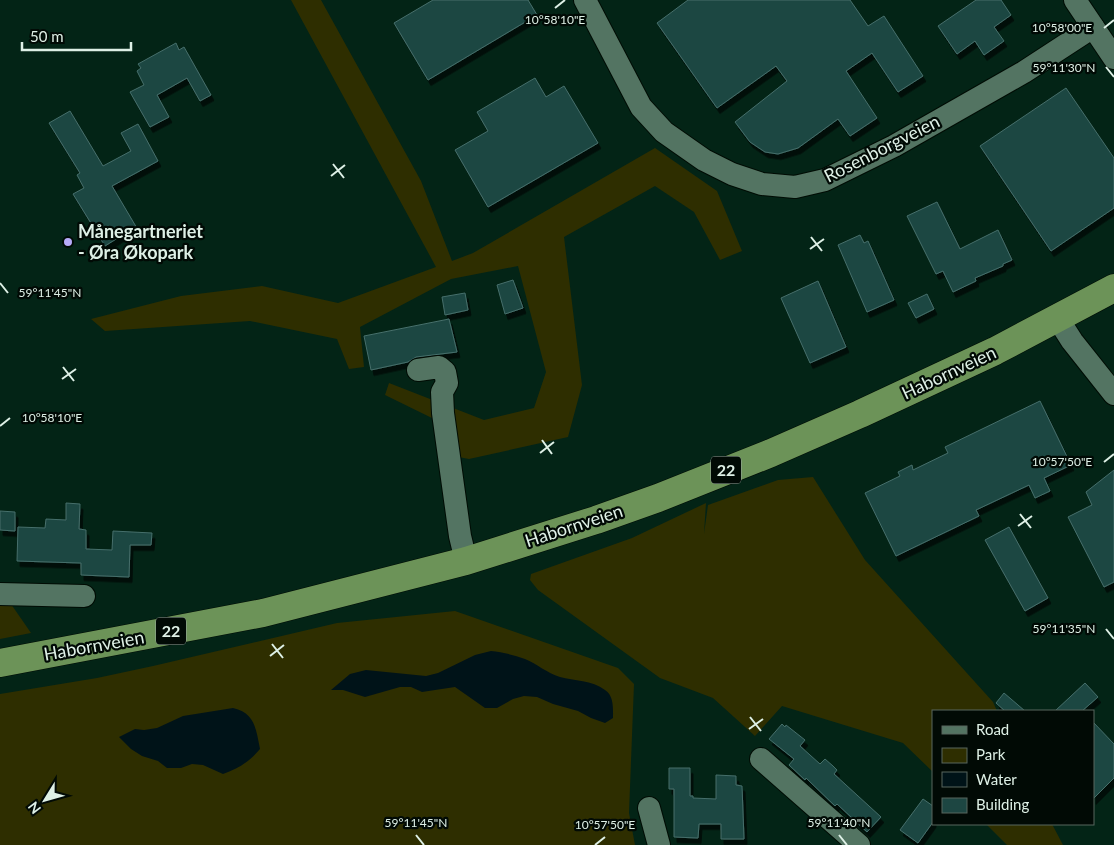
<svg xmlns="http://www.w3.org/2000/svg" width="1114" height="845" font-family="Lato,sans-serif">
  <style>
    .green { fill: #2e2e00 }
    .water { fill: #001318 }
    .building { fill: #1d4642; stroke: #466f6b; filter: url(#shadow) }
    .lines { fill: none; stroke-linecap: round; stroke-linejoin: round }
    .minor-casing { stroke: #000c04; stroke-width: 24 }
    .highway-casing { stroke: #000c04; stroke-width: 29 }
    .minor { stroke: #537462; stroke-width: 22 }
    .highway { stroke: #6c9358; stroke-width: 28 }
    .ticks { fill: none; stroke: #def0e6; stroke-width: 2 }
    .poi-dot { fill: #b6abf8; stroke: #010a05; stroke-width: 2 }
    .labels { text-anchor: middle; stroke-width: 4.5; stroke-linejoin: round; paint-order: stroke }
    .shield { fill: #010a05; stroke: #9caba2; stroke-width: 1 }
    .shield-label { font-size: 16px; font-weight: bold; fill: #def0e6 }
    .street-label { font-size: 18px; fill: #def0e6; stroke: #010a05 }
    .poi-label { font-size: 18px; font-weight: bold; fill: #def0e6; stroke: #010a05; text-anchor: start }
    .ticks-label { font-size: 12px; text-anchor: middle; fill: #def0e6; stroke: #010a05; stroke-width: 4.5; stroke-linejoin: round; paint-order: stroke }
  </style>
  <defs>
    <filter id="shadow"><feDropShadow dx="3" dy="5.5" stdDeviation="0" flood-color="#0009"/></filter>
  </defs>
  <rect width="100%" height="100%" fill="#032416"/>
  <g class="green">
    <path d="M 291,0 L 321,0 L 421,181 L 452,261 L 473,253 L 655,148 L 717,191 L 742,251 L 720,260 L 694,212 L 655,186 L 564,237 L 582,385 L 568,437 L 469,459 L 443,454 L 436,420 L 385,395 L 389,383 L 484,420 L 534,408 L 546,372 L 518,266 L 451,279 L 360,327 L 364,367 L 349,369 L 337,339 L 250,321 L 105,331 L 91,319 L 181,296 L 262,286 L 338,303 L 436,267 Z"/>
    <path d="M 813,477 L 865,560 L 993,702 L 997,711 L 933,711 L 933,772 L 903,743 L 782,706 L 755,736 L 713,698 L 660,678 L 538,590 L 530,580 L 531,574 L 632,538 L 706,503 L 704,534 L 708,505 L 778,480 Z"/>
    <path d="M 0,603 L 11,604 L 31,633 L 0,639 Z"/>
    <path d="M 455,611 L 618,668 L 634,684 L 629,813 L 635,845 L 0,845 L 0,694 L 97,678 L 153,666 L 337,623 Z"/>
    <path d="M 986,824 L 1052,824 L 1063,845 L 1007,845 Z"/>
  </g>
  <g class="water">
    <path d="M 491,651 C 502,652 514,655 525,659 C 537,664 547,673 560,677 C 574,681 592,680 605,690 C 614,696 613,708 613,718 L 605,723 L 591,718 L 578,711 L 553,704 L 537,697 L 524,696 L 513,699 L 497,708 L 485,708 L 455,687 L 422,692 L 411,687 L 400,687 L 365,697 L 343,690 L 331,690 L 350,674 L 366,670 L 426,676 L 438,673 L 475,655 Z"/>
    <path d="M 233,708 C 255,713 256,729 260,749 C 250,761 238,769 223,774 L 203,765 L 192,764 L 181,768 L 167,768 L 158,761 L 142,756 L 131,749 L 119,737 L 135,729 L 144,730 L 157,728 L 183,716 Z"/>
  </g>
  <g class="building">
    <path d="M 433,0 L 528,0 L 537,15 L 428,80 L 394,23 Z"/>
    <path d="M 688,0 L 850,0 L 868,26 L 884,16 L 923,76 L 898,92 L 872,53 L 846,71 L 877,118 L 850,136 L 838,119 L 798,148 L 778,154 L 765,152 L 750,142 L 735,122 L 787,81 L 776,66 L 717,108 L 657,23 Z"/>
    <path d="M 976,0 L 1001,0 L 1011,15 L 994,27 L 1004,41 L 984,55 L 975,41 L 957,54 L 938,26 Z"/>
    <path d="M 176,43 L 179,50 L 184,47 L 211,95 L 200,101 L 187,78 L 157,95 L 169,117 L 150,127 L 130,92 L 144,85 L 137,71 L 141,68 L 138,64 Z"/>
    <path d="M 535,78 L 546,97 L 564,86 L 598,143 L 488,207 L 455,150 L 488,131 L 477,112 Z"/>
    <path d="M 1066,88 L 1114,158 L 1114,208 L 1051,251 L 980,146 Z"/>
    <path d="M 70,111 L 103,166 L 131,151 L 121,133 L 138,124 L 158,161 L 112,186 L 138,230 L 126,237 L 124,234 L 105,246 L 73,194 L 84,188 L 77,175 L 80,173 L 49,123 Z"/>
    <path d="M 937,202 L 960,249 L 998,230 L 1012,260 L 1003,264 L 1003,266 L 975,278 L 976,281 L 953,292 L 943,271 L 936,274 L 907,216 Z"/>
    <path d="M 860,235 L 864,243 L 868,241 L 894,300 L 867,312 L 838,245 Z"/>
    <path d="M 513,280 L 523,308 L 505,314 L 497,285 Z"/>
    <path d="M 818,281 L 846,347 L 810,363 L 781,298 Z"/>
    <path d="M 465,293 L 468,310 L 445,315 L 442,297 Z"/>
    <path d="M 927,294 L 934,309 L 916,318 L 908,303 Z"/>
    <path d="M 449,319 L 457,352 L 416,357 L 408,362 L 371,370 L 364,336 Z"/>
    <path d="M 1040,401 L 1071,465 L 1044,478 L 1050,491 L 1035,498 L 1029,485 L 976,510 L 979,516 L 896,556 L 865,493 L 900,476 L 898,472 L 912,465 L 913,470 L 948,453 L 945,447 Z"/>
    <path d="M 1114,470 L 1114,582 L 1104,587 L 1068,517 L 1092,505 L 1086,492 Z"/>
    <path d="M 66,503 L 80,504 L 79,529 L 86,530 L 86,549 L 112,550 L 113,531 L 152,533 L 151,545 L 130,545 L 129,577 L 81,575 L 81,563 L 17,561 L 18,527 L 45,528 L 46,519 L 66,520 Z"/>
    <path d="M 0,511 L 15,512 L 15,531 L 0,530 Z"/>
    <path d="M 1009,527 L 1048,598 L 1025,611 L 985,540 Z"/>
    <path d="M 1085,683 L 1098,697 L 1082,711 L 1055,711 Z"/>
    <path d="M 1004,693 L 1025,711 L 1005,711 L 996,703 Z"/>
    <path d="M 1093,722 L 1114,744 L 1114,778 L 1093,799 Z"/>
    <path d="M 782,724 L 785,727 L 786,725 L 805,740 L 800,746 L 820,764 L 825,759 L 833,766 L 837,770 L 834,774 L 881,817 L 867,832 L 837,804 L 835,806 L 806,778 L 805,780 L 789,765 L 794,759 L 769,739 Z"/>
    <path d="M 669,768 L 690,768 L 690,796 L 693,796 L 693,798 L 716,799 L 716,775 L 736,776 L 736,785 L 742,786 L 744,839 L 721,839 L 721,824 L 699,824 L 698,838 L 674,837 L 674,789 L 669,789 Z"/>
    <path d="M 923,799 L 933,806 L 933,822 L 918,843 L 900,830 Z"/>
  </g>
  <g class="lines">
    <g class="minor-casing">
      <g id="minor">
        <path d="M 585,0 L 641,107 L 664,132 L 704,160 L 732,174 L 762,184 L 795,187 L 825,180 L 894,146 L 1024,72 L 1093,27"/>
        <path d="M 1075,0 L 1114,58"/>
        <path d="M 1058,319 L 1072,341 L 1114,394"/>
        <path d="M 418,370 L 439,367 L 445,372 L 447,383 L 442,392 L 443,413 L 460,536 L 466,561"/>
        <path d="M 0,594 L 84,596"/>
        <path d="M 761,759 L 859,845"/>
        <path d="M 649,808 L 659,845"/>
      </g>
    </g>
    <g class="highway-casing">
      <path id="highway" d="M 0,663 L 263,613 L 466,561 L 596,520 L 658,498 L 771,453 L 860,414 L 995,351 L 1114,288"/>
    </g>
    <use href="#minor" class="minor"/>
    <use href="#highway" class="highway"/>
  </g>
  <path class="ticks" d="M 555,8 L 565,0M 1104,28 L 1114,20M 1106,67 L 1114,77M 333,164 L 344,178M 331,176 L 345,165M 811,237 L 822,251M 810,249 L 824,239M 0,283 L 8,293M 63,367 L 74,381M 62,379 L 76,369M 0,426 L 10,418M 542,440 L 552,454M 540,453 L 554,442M 1104,462 L 1114,454M 1020,514 L 1031,528M 1018,526 L 1032,516M 1106,629 L 1114,639M 272,644 L 283,658M 270,656 L 284,645M 750,717 L 761,731M 749,729 L 763,719M 416,835 L 424,845M 839,835 L 847,845M 595,845 L 605,837"/>
  <circle class="poi-dot" cx="68" cy="242" r="5"/>
  <g class="labels">
    <g class="shield">
      <rect x="711" y="456.5" width="30" height="27" rx="4"/>
      <rect x="156" y="617.5" width="30" height="27" rx="4"/>
    </g>
    <g class="shield-label">
      <text x="726" y="476">22</text>
      <text x="171" y="637">22</text>
    </g>
    <g class="street-label">
      <text transform="translate(882 149) rotate(-27)" y="6">Rosenborgveien</text>
      <text transform="translate(949 373) rotate(-25)" y="6">Habornveien</text>
      <text transform="translate(574 526) rotate(-18)" y="6">Habornveien</text>
      <text transform="translate(94 646) rotate(-10)" y="6">Habornveien</text>
    </g>
    <g class="poi-label">
      <text x="78" y="238">Månegartneriet<tspan x="78" dy="21">- Øra Økopark</tspan></text>
    </g>
  </g>
  <g class="ticks-label">
    <text x="555" y="24">10°58'10"E</text>
    <text x="1062" y="32">10°58'00"E</text>
    <text x="1064" y="72">59°11'30"N</text>
    <text x="50" y="297">59°11'45"N</text>
    <text x="52" y="422">10°58'10"E</text>
    <text x="1062" y="466">10°57'50"E</text>
    <text x="1064" y="633">59°11'35"N</text>
    <text x="416" y="827">59°11'45"N</text>
    <text x="839" y="827">59°11'40"N</text>
    <text x="605" y="829">10°57'50"E</text>
  </g>
  <rect x="932" y="710" width="162" height="115" fill="#010a05" stroke="#59665f"/>
  <rect x="942" y="726" width="25" height="8" fill="#537462" stroke="#59665f"/>
  <text x="976" y="735" font-size="15" fill="#def0e6">Road</text>
  <rect x="942" y="748" width="25" height="15" fill="#2e2e00" stroke="#59665f"/>
  <text x="976" y="760" font-size="15" fill="#def0e6">Park</text>
  <rect x="942" y="772" width="25" height="15" fill="#001318" stroke="#59665f"/>
  <text x="976" y="785" font-size="15" fill="#def0e6">Water</text>
  <rect x="942" y="798" width="25" height="15" fill="#1d4642" stroke="#59665f"/>
  <text x="976" y="810" font-size="15" fill="#def0e6">Building</text>
  <g transform="translate(45 800) rotate(233)" stroke="#010a05" stroke-width="4" paint-order="stroke">
  <path d="M0-4L9 19L0 12L-9 19Z" fill="#def0e6"/>
  <text y="-8" font-size="14" font-weight="bold" text-anchor="middle" fill="#def0e6">N</text>
  </g>
  <path d="M22 42v8h109v-8" fill="none" stroke="#def0e6" stroke-width="2.5"/>
  <text x="30" y="42" font-size="15" fill="#def0e6" stroke="#010a05" stroke-width="4" paint-order="stroke">50 m</text>
</svg>
